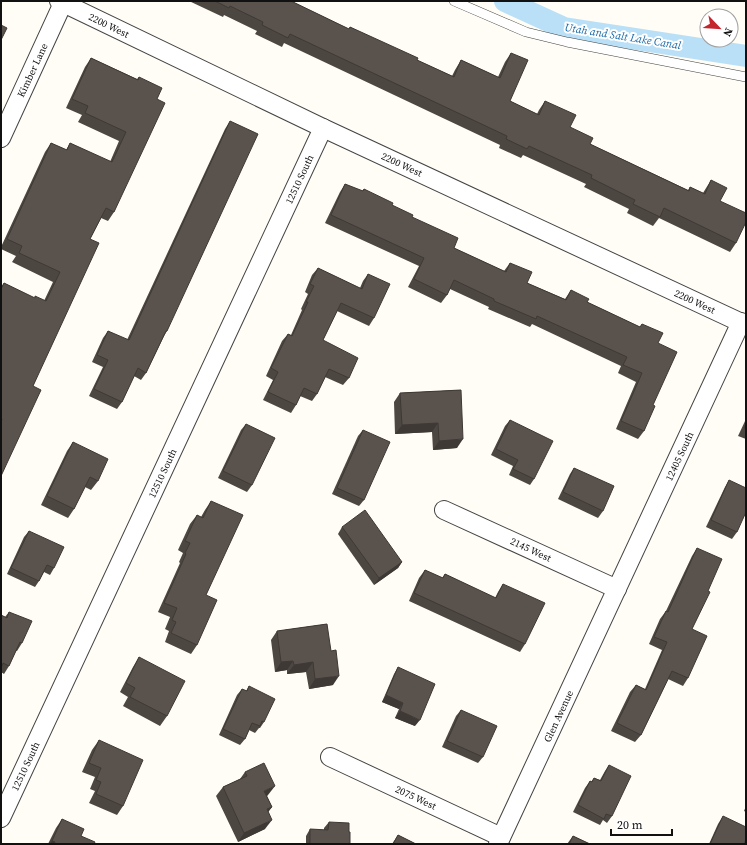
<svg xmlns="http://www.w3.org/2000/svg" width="747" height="845" font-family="'Source Serif 4',serif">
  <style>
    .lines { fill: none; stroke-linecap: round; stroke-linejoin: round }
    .canal { stroke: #b9e0f7; stroke-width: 22 }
    .service-casing { stroke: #444; stroke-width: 10 }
    .minor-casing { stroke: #444; stroke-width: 20 }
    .service { stroke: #fff; stroke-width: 9 }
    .minor { stroke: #fff; stroke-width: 18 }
    .wall { fill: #4d4742 }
    .shaded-wall { fill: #3f3936 }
    .building { fill: #5a524d; stroke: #3f3936 }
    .labels { text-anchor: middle; stroke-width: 4; stroke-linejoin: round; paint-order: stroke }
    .street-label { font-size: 10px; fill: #111; stroke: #fff }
    .water-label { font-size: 11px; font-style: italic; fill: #1768a6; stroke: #fff }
  </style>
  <rect width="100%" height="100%" fill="#fffdf5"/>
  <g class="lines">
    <path class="canal" d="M 505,1 L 564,28 L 746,56"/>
    <g class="service-casing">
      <path id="service" d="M 454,1 L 526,32 L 567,42 L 746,77"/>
    </g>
    <g class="minor-casing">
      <g id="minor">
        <path d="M 59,1 L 323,128 L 746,325"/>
        <path d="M 1,138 L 63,3"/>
        <path d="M 444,510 L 617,589"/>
        <path d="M 330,757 L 501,837"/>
        <path d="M 1,818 L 323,128"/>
        <path d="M 498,844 L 741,322"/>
      </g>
    </g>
    <use href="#service" class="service"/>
    <use href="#minor" class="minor"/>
  </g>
  <g class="wall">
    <path d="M 189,1 L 291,1 L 349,29 L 350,27 L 417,60 L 452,76 L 455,70 L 461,60 L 498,77 L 505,62 L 511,53 L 510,101 L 537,114 L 539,110 L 545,101 L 570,127 L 590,144 L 688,190 L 690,187 L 703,193 L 711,180 L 720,201 L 736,243 L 730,252 L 659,218 L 653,226 L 627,213 L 629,209 L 584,187 L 586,184 L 523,155 L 521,158 L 499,148 L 500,145 L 284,43 L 282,47 L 255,34 L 257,31 L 224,15 L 223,17 Z"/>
    <path d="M 91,58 L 137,79 L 139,77 L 157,99 L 114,212 L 108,221 L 101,218 L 90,239 L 33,386 L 1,476 L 1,287 L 4,283 L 34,298 L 44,301 L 53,282 L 12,262 L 16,256 L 1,249 L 1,247 L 45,152 L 51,143 L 66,150 L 70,143 L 110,162 L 119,141 L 78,122 L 82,115 L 66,108 L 85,67 Z"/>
    <path d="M 230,121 L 167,331 L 164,336 L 146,373 L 141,380 L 134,376 L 122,402 L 117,409 L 89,396 L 103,367 L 92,362 L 103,338 L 108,331 L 127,340 L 225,129 Z"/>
    <path d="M 345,184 L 362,191 L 364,189 L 412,217 L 454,248 L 504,271 L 510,263 L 527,283 L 565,299 L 571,290 L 587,302 L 640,327 L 642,324 L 658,343 L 653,405 L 644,431 L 638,439 L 616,429 L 636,382 L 618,373 L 621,366 L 532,324 L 530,327 L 488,309 L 489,307 L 450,289 L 447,295 L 441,303 L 408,287 L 419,266 L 325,223 L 340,192 Z"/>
    <path d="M 318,268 L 360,288 L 363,281 L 368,274 L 374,318 L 369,326 L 337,311 L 323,340 L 349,378 L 343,385 L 325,377 L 317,394 L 312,401 L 300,396 L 296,405 L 291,413 L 263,400 L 273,380 L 266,376 L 282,341 L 288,334 L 291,335 L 302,310 L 301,309 L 308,294 L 305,292 L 312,275 Z"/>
    <path d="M 461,390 L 457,448 L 433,450 L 432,432 L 395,434 L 394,402 L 400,393 Z"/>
    <path d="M 746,419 L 746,439 L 738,436 Z"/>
    <path d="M 510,420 L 534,479 L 530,485 L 509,475 L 513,466 L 491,455 L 505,426 Z"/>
    <path d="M 246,424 L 252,485 L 247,492 L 218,478 L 241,430 Z"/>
    <path d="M 363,430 L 364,500 L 359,506 L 332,494 L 358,436 Z"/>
    <path d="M 73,442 L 98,481 L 91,490 L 85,487 L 74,509 L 68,518 L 41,505 L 67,451 Z"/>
    <path d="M 574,468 L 603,511 L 598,518 L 558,499 L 570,474 Z"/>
    <path d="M 729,480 L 737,532 L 732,539 L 706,527 L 725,487 Z"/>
    <path d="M 211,501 L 206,595 L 197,645 L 191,654 L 165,642 L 169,631 L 165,629 L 170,617 L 158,612 L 180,563 L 179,562 L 183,553 L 178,550 L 190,524 L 197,515 L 201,517 L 205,510 Z"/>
    <path d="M 342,527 L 402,562 L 398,568 L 374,585 L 338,534 Z"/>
    <path d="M 29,531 L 54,568 L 50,575 L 44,572 L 39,581 L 35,587 L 7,574 L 24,537 Z"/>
    <path d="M 697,548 L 708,591 L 692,629 L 688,678 L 683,686 L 668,679 L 641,735 L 635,742 L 611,731 L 630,692 L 636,685 L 645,689 L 662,650 L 649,644 L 660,619 L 666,611 L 692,556 Z"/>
    <path d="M 425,570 L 442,578 L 445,574 L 495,598 L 498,592 L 503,584 L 525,644 L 520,652 L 409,601 L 419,578 Z"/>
    <path d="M 9,612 L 22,643 L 17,651 L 16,651 L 9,666 L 4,674 L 1,672 L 1,615 L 5,617 Z"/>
    <path d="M 327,624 L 333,685 L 309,689 L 306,672 L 287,674 L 287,670 L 275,672 L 271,640 L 277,631 Z"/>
    <path d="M 139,657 L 167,716 L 160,726 L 123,706 L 128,697 L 120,692 L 133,667 Z"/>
    <path d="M 398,667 L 415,726 L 395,718 L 399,709 L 382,702 L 394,674 Z"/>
    <path d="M 249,686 L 264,722 L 260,728 L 259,728 L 255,733 L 249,730 L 245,739 L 240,745 L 219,735 L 237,695 L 242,689 L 246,691 Z"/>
    <path d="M 461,710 L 483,757 L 478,763 L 442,747 L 456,716 Z"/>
    <path d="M 99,740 L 123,806 L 117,815 L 89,803 L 95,791 L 90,789 L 95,777 L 82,772 L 92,750 Z"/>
    <path d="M 609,765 L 612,816 L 607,823 L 603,820 L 600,825 L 573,812 L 585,788 L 590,781 L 591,782 L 594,778 L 600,780 L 605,771 Z"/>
    <path d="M 245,772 L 268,795 L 267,796 L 272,807 L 268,812 L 265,829 L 238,842 L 216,796 L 223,787 L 240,779 Z"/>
    <path d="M 746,806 L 746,812 L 744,811 Z"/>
    <path d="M 723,816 L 744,844 L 709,844 L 718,824 Z"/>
    <path d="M 62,819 L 81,836 L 94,844 L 48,844 L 56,828 Z"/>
    <path d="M 329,822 L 349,832 L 350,844 L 306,844 L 306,836 L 310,829 L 324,830 L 324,828 Z"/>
    <path d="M 398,835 L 416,844 L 392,844 Z"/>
    <path d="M 573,836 L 590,844 L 567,844 Z"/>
  </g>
  <g class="shaded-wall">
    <path d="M 438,423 L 432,432 L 395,434 L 402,425 Z"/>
    <path d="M 463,439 L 457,448 L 433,450 L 439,441 Z"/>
    <path d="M 402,562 L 398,568 L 374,585 L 379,578 Z"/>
    <path d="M 293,661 L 287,670 L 275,672 L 281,662 Z"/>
    <path d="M 313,662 L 306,672 L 287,674 L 294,665 Z"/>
    <path d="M 339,676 L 333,685 L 309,689 L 315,679 Z"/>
    <path d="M 386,695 L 403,703 L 399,709 L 382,702 Z"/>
    <path d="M 400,711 L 420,720 L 415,726 L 395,718 Z"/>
    <path d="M 275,786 L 268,795 L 258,800 L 264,791 Z"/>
    <path d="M 272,807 L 265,816 L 267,809 Z"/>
    <path d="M 272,820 L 265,829 L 238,842 L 244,833 Z"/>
    <path d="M 52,841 L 55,842 L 53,844 L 50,844 Z"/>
  </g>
  <g class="building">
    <path d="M 215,1 L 291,1 L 349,29 L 350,27 L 418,58 L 417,60 L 454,77 L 461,60 L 500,78 L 511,53 L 528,60 L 510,101 L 539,115 L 545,101 L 576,115 L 570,127 L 593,138 L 590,144 L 689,191 L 690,187 L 705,194 L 711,180 L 727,188 L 720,201 L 746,213 L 746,222 L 736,243 L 664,208 L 660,217 L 633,204 L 635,200 L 591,178 L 592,175 L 529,146 L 527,149 L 506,139 L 507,136 L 290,34 L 288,38 L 262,25 L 263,22 L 230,6 L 229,8 Z"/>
    <path d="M 1,25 L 7,28 L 1,40 Z"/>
    <path d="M 91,58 L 138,80 L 139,77 L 162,88 L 157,99 L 165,103 L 114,212 L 106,208 L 90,239 L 99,243 L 33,386 L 41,390 L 1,476 L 1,422 L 2,419 L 1,419 L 1,289 L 4,283 L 35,298 L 35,296 L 46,301 L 60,272 L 19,253 L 22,246 L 7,239 L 51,143 L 67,150 L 70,143 L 112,162 L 126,132 L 85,113 L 88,106 L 72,99 Z"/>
    <path d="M 230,121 L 258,134 L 167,331 L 166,331 L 146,373 L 138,368 L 122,402 L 94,389 L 108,360 L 97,355 L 108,331 L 129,340 Z"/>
    <path d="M 345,184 L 363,191 L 364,189 L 393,203 L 392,205 L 413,215 L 412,217 L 458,238 L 454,248 L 506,272 L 510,263 L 532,272 L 527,283 L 566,300 L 571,290 L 589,299 L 587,302 L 640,327 L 642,324 L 663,333 L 658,343 L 677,352 L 653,405 L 655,406 L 644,431 L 621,421 L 642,373 L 623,365 L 627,357 L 537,316 L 536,319 L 494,301 L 494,299 L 454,280 L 447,295 L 414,279 L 424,258 L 331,215 Z"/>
    <path d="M 318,268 L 362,289 L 368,274 L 390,284 L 374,318 L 341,303 L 323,340 L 358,358 L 349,378 L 329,369 L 317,394 L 304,388 L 296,405 L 268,392 L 278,372 L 271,368 L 288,334 L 292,336 L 308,302 L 306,302 L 314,286 L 310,284 Z"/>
    <path d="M 461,390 L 463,439 L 439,441 L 438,423 L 402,425 L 400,393 Z"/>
    <path d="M 510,420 L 553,441 L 534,479 L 513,469 L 518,460 L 496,449 Z"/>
    <path d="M 746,423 L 746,429 L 744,428 Z"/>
    <path d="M 246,424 L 275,438 L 252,485 L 223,471 Z"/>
    <path d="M 363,430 L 390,442 L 364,500 L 337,488 Z"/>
    <path d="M 73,442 L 108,459 L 98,481 L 90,477 L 74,509 L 47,496 Z"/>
    <path d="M 574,468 L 614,486 L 603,511 L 563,492 Z"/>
    <path d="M 729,480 L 746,488 L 746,512 L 737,532 L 711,520 Z"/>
    <path d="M 211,501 L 243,515 L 206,595 L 217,600 L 197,645 L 171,633 L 176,622 L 172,620 L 177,608 L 164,603 L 186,554 L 185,553 L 190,543 L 185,541 L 197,515 L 203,518 Z"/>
    <path d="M 365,510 L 402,562 L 379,578 L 342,527 Z"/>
    <path d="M 29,531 L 64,547 L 54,568 L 47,565 L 39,581 L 11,568 Z"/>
    <path d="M 697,548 L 722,559 L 708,591 L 710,592 L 692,629 L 707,636 L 688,678 L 672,671 L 641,735 L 617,723 L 636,685 L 646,690 L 667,642 L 654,637 L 666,611 L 668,612 Z"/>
    <path d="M 425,570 L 443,578 L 445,574 L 496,598 L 503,584 L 545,603 L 525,644 L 414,593 Z"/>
    <path d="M 9,612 L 32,621 L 22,643 L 20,642 L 9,666 L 3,663 L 1,668 L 1,615 L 7,618 Z"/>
    <path d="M 327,624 L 331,651 L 336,650 L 339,676 L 315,679 L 313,662 L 294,665 L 293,661 L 281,662 L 277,631 Z"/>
    <path d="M 139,657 L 185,681 L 167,716 L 130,697 L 135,688 L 126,683 Z"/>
    <path d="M 398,667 L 435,684 L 420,720 L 400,711 L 403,703 L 386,695 Z"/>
    <path d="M 249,686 L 275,699 L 264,722 L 262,721 L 260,726 L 252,723 L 245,739 L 223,729 L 242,689 L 247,691 Z"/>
    <path d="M 461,710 L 497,726 L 483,757 L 447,741 Z"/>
    <path d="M 99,740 L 143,760 L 123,806 L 96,794 L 101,782 L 96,780 L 101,768 L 89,763 Z"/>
    <path d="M 264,763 L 275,786 L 264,791 L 272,807 L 267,809 L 272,820 L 244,833 L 223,787 L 247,776 L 245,772 Z"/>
    <path d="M 609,765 L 631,776 L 612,816 L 606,814 L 604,819 L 578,805 L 590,781 L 592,782 L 594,778 L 601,781 Z"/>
    <path d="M 723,816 L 746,827 L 746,839 L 744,844 L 710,844 Z"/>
    <path d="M 62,819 L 84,829 L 81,836 L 95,842 L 94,844 L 54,844 L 55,842 L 52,841 Z"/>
    <path d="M 329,822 L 349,823 L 349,832 L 350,832 L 350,844 L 310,844 L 310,829 L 328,830 Z"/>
    <path d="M 398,835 L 416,844 L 393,844 Z"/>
    <path d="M 573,836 L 590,844 L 569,844 Z"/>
  </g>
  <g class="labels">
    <g class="street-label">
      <text transform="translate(109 25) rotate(26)" y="4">2200 West</text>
      <text transform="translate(32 70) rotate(-65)" y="4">Kimber Lane</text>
      <text transform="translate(402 164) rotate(25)" y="4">2200 West</text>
      <text transform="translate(299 179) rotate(-65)" y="4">12510 South</text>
      <text transform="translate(695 301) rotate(25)" y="4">2200 West</text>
      <text transform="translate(679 456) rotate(-65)" y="4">12405 South</text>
      <text transform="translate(162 473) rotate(-65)" y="4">12510 South</text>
      <text transform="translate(531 549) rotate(25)" y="4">2145 West</text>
      <text transform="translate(558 716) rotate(-65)" y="4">Glen Avenue</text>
      <text transform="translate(25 766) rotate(-65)" y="4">12510 South</text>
      <text transform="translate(416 797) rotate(25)" y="4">2075 West</text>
    </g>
    <g class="water-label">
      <text transform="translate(623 36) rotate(9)" y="4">Utah and Salt Lake Canal</text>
    </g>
  </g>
  <rect width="747" height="845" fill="none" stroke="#111111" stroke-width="4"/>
  <g transform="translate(719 28) rotate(115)"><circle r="19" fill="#ffffff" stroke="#a0a0a0"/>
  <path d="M0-3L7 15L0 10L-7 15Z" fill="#c4262e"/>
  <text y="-6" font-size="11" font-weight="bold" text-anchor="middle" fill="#111111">N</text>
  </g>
  <path d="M611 829v6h61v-6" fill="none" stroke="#111111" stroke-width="2"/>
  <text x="617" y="829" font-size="12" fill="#111111" stroke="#ffffff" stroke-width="3" paint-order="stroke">20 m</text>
</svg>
